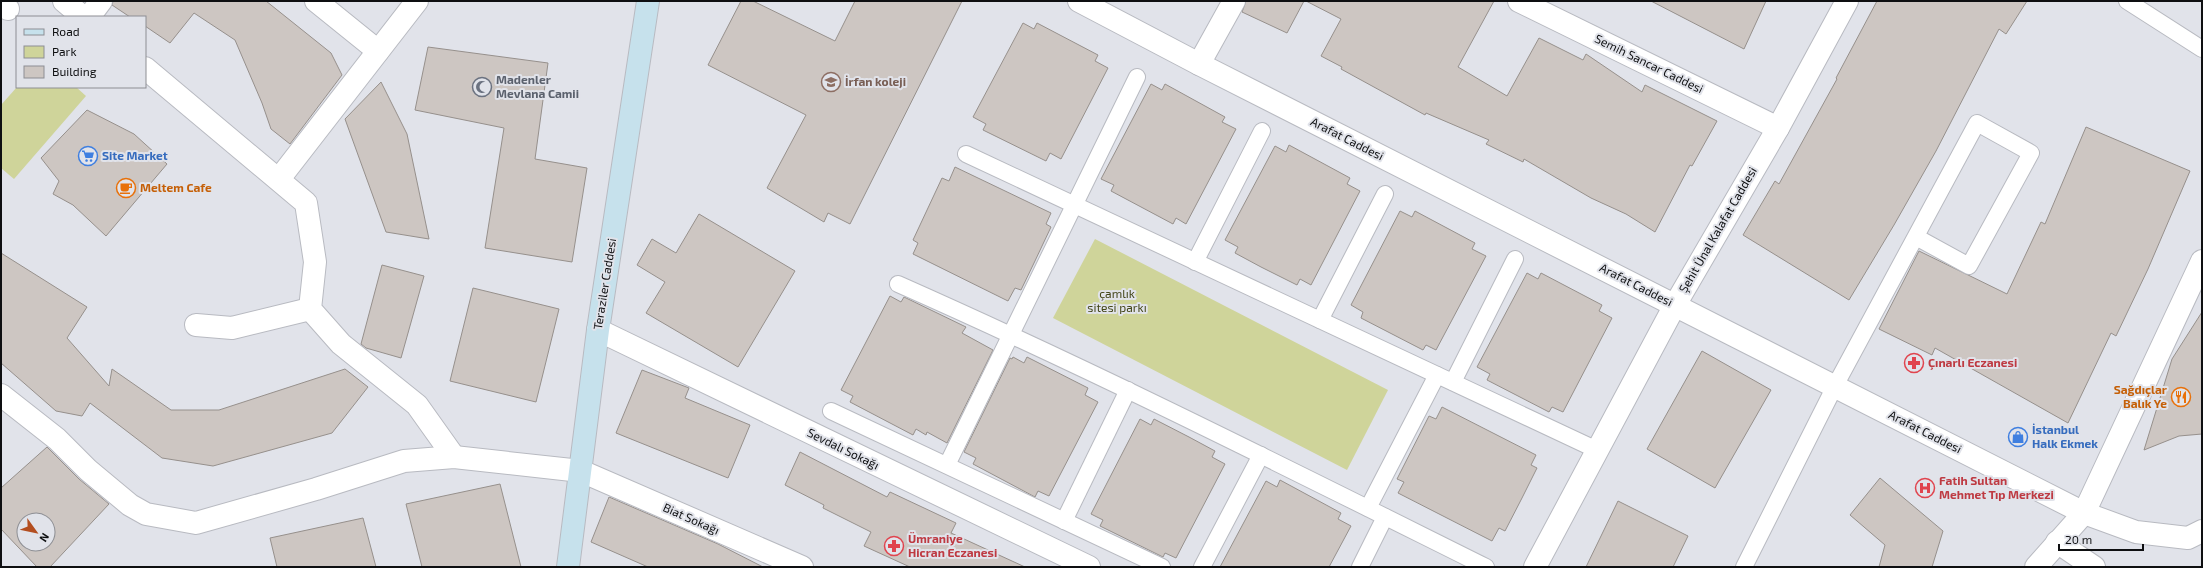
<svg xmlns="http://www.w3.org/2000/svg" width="2203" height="568" font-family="'Exo 2',sans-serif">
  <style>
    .green { fill: #cfd49a }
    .building { fill: #cdc6c2; stroke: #96908c; fill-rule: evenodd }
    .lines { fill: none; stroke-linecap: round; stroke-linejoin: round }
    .service-casing { stroke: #b8bac1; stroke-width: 18 }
    .minor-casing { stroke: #b8bac1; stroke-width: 24 }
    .tertiary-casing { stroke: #b8bac1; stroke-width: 24 }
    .secondary-casing { stroke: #b8bac1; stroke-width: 24 }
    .service { stroke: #fff; stroke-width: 16 }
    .minor { stroke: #fff; stroke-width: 22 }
    .tertiary { stroke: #fff; stroke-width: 22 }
    .secondary { stroke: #c6e1ec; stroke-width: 22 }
    .labels { text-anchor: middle; stroke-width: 4; stroke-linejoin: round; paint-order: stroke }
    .street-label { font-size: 12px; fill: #0e0f11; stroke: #e1e3ea }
    .worship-label { font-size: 12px; font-weight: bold; fill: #5b616d; stroke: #e1e3ea; text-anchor: start }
    .education-label { font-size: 12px; font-weight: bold; fill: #785e54; stroke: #e1e3ea; text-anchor: start }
    .shop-label { font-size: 12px; font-weight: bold; fill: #366cbe; stroke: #e1e3ea; text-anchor: start }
    .food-label { font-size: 12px; font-weight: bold; fill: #c56008; stroke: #e1e3ea; text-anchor: start }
    .park-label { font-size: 12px; fill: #434618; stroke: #e1e3ea }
    .health-label { font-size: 12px; font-weight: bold; fill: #be3a42; stroke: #e1e3ea; text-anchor: start }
  </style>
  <rect width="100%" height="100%" fill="#e1e3ea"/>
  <g class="green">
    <path d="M 17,87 L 76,87 L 86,96 L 14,179 L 1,168 L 1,105 Z"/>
    <path d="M 1095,239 L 1388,390 L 1347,470 L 1053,318 Z"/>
  </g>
  <g class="building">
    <path d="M 113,1 L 266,1 L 331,53 L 342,75 L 290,144 L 271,129 L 262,103 L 235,40 L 194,13 L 170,43 L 145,26 L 145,17 L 130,17 L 112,5 Z"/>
    <path d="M 741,1 L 753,1 L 835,41 L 855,1 L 962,1 L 850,224 L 828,213 L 824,222 L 767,188 L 806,115 L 708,65 Z"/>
    <path d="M 1246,1 L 1304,1 L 1287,33 L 1242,12 Z"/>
    <path d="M 1306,1 L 1494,1 L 1458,67 L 1507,96 L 1539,38 L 1583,60 L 1586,54 L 1642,92 L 1645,85 L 1717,121 L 1692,166 L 1690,165 L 1655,232 L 1626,214 L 1591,198 L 1524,159 L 1523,162 L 1486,144 L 1489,140 L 1426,113 L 1425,115 L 1341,69 L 1342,67 L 1321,56 L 1341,19 Z"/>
    <path d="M 1651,1 L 1766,1 L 1744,49 Z"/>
    <path d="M 1877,1 L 2027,1 L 2006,34 L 1999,29 L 1936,151 L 1894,225 L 1849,300 L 1743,235 L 1775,181 L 1779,184 L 1837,79 L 1836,78 Z"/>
    <path d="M 1023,23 L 1034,29 L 1037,23 L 1098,55 L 1095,61 L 1108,68 L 1061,159 L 1050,153 L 1046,161 L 983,130 L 986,124 L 973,117 Z"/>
    <path d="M 428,47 L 548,63 L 535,159 L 587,168 L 572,262 L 485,248 L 504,128 L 415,110 Z"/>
    <path d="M 381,82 L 407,134 L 429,239 L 386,232 L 345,119 Z"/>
    <path d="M 1151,84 L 1162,90 L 1165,84 L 1225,117 L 1222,122 L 1236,129 L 1186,224 L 1176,218 L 1173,224 L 1111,191 L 1114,185 L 1101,179 Z"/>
    <path d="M 87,110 L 134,134 L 167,164 L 106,236 L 73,205 L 53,194 L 59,181 L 41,158 Z"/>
    <path d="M 2086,127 L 2190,171 L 2148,269 L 2116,336 L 2111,333 L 2068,423 L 1935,348 L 1932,355 L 1879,329 L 1919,251 L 2007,294 L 2041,222 L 2045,224 Z"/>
    <path d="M 1289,145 L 1350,178 L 1347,184 L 1360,191 L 1311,285 L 1300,279 L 1297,285 L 1261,267 L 1235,253 L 1238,247 L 1225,240 L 1275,146 L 1286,152 Z"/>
    <path d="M 955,167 L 1051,213 L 1046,224 L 1051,227 L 1034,263 L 1021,290 L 1015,288 L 1008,301 L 913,254 L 918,243 L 913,240 L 942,178 L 949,181 Z"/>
    <path d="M 1400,211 L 1412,217 L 1415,211 L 1475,243 L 1472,249 L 1486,256 L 1436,350 L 1426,345 L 1423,350 L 1361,318 L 1363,312 L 1351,305 Z"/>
    <path d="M 699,214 L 795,271 L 738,367 L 646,313 L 665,282 L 637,265 L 652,239 L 676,253 Z"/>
    <path d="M 1,253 L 87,307 L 67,338 L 109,386 L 112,369 L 171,410 L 219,410 L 345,369 L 368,387 L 332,433 L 213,466 L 162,458 L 90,403 L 82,416 L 56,411 L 1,363 Z"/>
    <path d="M 382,265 L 424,276 L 401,358 L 366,348 L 361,344 Z"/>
    <path d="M 1527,273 L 1538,279 L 1541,273 L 1602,305 L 1599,311 L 1612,318 L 1563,412 L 1552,407 L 1549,412 L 1487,380 L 1490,374 L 1477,367 Z"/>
    <path d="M 473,288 L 559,309 L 536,402 L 450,381 Z"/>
    <path d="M 890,296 L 901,302 L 904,297 L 966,327 L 962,333 L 993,350 L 947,443 L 927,432 L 926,435 L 916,429 L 913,435 L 850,402 L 853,396 L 841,390 Z"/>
    <path d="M 2202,312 L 2202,434 L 2179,436 L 2144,450 L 2172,359 Z"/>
    <path d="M 1702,351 L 1771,390 L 1715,488 L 1647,449 Z"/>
    <path d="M 1013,357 L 1024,363 L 1027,357 L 1088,388 L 1085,395 L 1098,402 L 1049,496 L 1038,491 L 1035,497 L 973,464 L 976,458 L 964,452 L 1010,358 L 1012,359 Z"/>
    <path d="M 642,370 L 689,388 L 685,398 L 750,425 L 728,478 L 616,433 Z"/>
    <path d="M 1442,407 L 1536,455 L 1531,465 L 1537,468 L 1522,498 L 1505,531 L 1499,528 L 1492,541 L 1398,493 L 1404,482 L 1397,479 L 1429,416 L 1436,419 Z"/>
    <path d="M 1140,419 L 1151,425 L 1154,419 L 1189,437 L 1215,451 L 1212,457 L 1225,464 L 1176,558 L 1165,553 L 1163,557 L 1100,526 L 1103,520 L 1091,514 Z"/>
    <path d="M 47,447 L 79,479 L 109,504 L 50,567 L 37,567 L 1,529 L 1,488 ZM 24,520 L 48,520 L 48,544 L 24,544 Z"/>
    <path d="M 800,452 L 887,497 L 890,492 L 956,523 L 951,533 L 1025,567 L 910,567 L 864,546 L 871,532 L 823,508 L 824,505 L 785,485 Z"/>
    <path d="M 1880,478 L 1943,531 L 1932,567 L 1879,567 L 1885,545 L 1850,515 Z"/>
    <path d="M 1280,480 L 1341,513 L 1338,519 L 1351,526 L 1329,567 L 1220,567 L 1266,481 L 1277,487 Z"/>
    <path d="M 500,484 L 521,567 L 422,567 L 406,504 Z"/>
    <path d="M 609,497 L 718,544 L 763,567 L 648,567 L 591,542 Z"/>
    <path d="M 1618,501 L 1688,536 L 1673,567 L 1586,567 Z"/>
    <path d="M 363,518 L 376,567 L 277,567 L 270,538 Z"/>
  </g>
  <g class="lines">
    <g class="service-casing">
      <g id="service">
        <path d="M 2127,1 L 2202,49"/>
        <path d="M 966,154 L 1597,450"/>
        <path d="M 1195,262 L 1262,131"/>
        <path d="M 898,284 C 1097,372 1291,470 1486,567"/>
        <path d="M 1320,320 L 1385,194"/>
        <path d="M 1453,382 L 1515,259"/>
        <path d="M 831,411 L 1162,567"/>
        <path d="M 947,465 L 1137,77"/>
        <path d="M 1368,508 L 1437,375"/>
        <path d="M 1064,521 L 1128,390"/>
        <path d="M 1202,567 L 1261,455"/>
        <path d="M 1360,567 L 1385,517"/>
        <path d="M 1744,567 L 1835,386 L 1977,123 L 2031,153 L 1969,266 L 1916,237"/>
      </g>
    </g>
    <g class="minor-casing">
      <g id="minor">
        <path d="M 64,1 L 83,17"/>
        <path d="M 316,1 L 378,51"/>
        <path d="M 1519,1 L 1778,128"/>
        <path d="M 1,2 L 8,9"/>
        <path d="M 89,17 L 101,1"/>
        <path d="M 1199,64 L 1234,1"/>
        <path d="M 145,68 L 306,203 L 315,262 L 310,309 L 341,344 L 417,405 L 454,457"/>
        <path d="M 279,179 L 417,1"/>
        <path d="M 196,325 L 232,328 L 310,309"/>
        <path d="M 598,330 L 1089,567"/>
        <path d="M 1,395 L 57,439 L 88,470 L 130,505 L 146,514 L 196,523 L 316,489 L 404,461 L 454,457 L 581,471 L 802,567"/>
        <path d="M 2057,542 L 2094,567"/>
      </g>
    </g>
    <g class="tertiary-casing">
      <g id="tertiary">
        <path d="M 1079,1 L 1199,64 L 2084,513 L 2136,532 L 2188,538 L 2202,531"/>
        <path d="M 1535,567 L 1675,305 L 1778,128 L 1847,1"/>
        <path d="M 2036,567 L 2084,513 L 2202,261"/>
      </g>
    </g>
    <g class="secondary-casing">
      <path id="secondary" d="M 568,567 L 598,330 L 648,1"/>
    </g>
    <use href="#service" class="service"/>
    <use href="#minor" class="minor"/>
    <use href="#tertiary" class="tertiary"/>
    <use href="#secondary" class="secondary"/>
  </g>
  <defs>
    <g id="school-ring" transform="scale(1)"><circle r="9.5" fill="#e1e3ea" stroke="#8d6e63" stroke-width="1.5"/><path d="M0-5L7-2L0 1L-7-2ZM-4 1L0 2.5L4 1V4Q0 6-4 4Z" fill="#8d6e63"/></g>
    <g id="mosque-ring" transform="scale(1)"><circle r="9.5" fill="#e1e3ea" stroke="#6b7280" stroke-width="1.5"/><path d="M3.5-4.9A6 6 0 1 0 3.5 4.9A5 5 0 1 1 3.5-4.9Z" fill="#6b7280"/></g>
    <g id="supermarket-ring" transform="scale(1)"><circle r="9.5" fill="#e1e3ea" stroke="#3f7fe0" stroke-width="1.5"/><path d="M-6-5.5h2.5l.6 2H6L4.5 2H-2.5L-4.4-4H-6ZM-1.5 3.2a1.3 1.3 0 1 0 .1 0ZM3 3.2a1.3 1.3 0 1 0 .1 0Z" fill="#3f7fe0"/></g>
    <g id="cafe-ring" transform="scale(1)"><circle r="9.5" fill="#e1e3ea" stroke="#e8710a" stroke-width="1.5"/><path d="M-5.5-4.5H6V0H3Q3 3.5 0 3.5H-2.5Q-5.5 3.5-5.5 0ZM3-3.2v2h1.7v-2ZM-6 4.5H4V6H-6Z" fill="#e8710a"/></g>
    <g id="pharmacy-ring" transform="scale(1)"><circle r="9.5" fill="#e1e3ea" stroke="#e0444e" stroke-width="1.5"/><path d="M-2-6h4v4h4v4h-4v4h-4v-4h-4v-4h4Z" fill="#e0444e"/></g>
    <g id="restaurant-ring" transform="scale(1)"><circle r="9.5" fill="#e1e3ea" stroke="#e8710a" stroke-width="1.5"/><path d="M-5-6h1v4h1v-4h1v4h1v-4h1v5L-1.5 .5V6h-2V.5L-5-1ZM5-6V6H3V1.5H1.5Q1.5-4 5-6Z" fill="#e8710a"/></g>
    <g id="shop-ring" transform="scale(1)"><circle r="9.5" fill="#e1e3ea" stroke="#3f7fe0" stroke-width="1.5"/><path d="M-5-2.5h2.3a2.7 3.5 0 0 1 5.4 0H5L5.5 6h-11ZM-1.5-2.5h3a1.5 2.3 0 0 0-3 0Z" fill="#3f7fe0"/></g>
    <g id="hospital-ring" transform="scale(1)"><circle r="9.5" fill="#e1e3ea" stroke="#e0444e" stroke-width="1.5"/><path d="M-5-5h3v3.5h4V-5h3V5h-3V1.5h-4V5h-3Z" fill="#e0444e"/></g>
  </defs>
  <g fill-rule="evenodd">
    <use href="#school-ring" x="831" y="82"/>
    <use href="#mosque-ring" x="482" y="87"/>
    <use href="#supermarket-ring" x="88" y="156"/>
    <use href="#cafe-ring" x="126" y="188"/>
    <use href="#pharmacy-ring" x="1914" y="363"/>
    <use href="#restaurant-ring" x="2181" y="397"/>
    <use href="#shop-ring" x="2018" y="437"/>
    <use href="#hospital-ring" x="1925" y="488"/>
    <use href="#pharmacy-ring" x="894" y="546"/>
  </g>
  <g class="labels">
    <g class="street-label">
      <text transform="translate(1649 64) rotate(26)" y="4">Semih Sancar Caddesi</text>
      <text transform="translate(1347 139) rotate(27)" y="4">Arafat Caddesi</text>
      <text transform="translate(1718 230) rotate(-60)" y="4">Şehit Ünal Kalafat Caddesi</text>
      <text transform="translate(605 284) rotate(-81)" y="4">Teraziler Caddesi</text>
      <text transform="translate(1636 285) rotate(27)" y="4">Arafat Caddesi</text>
      <text transform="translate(1925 432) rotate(27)" y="4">Arafat Caddesi</text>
      <text transform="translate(843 449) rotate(26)" y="4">Sevdalı Sokağı</text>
      <text transform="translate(691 519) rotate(24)" y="4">Biat Sokağı</text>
    </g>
    <g class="worship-label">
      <text x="496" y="84">Madenler<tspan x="496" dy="14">Mevlana Camii</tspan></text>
    </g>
    <g class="education-label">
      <text x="845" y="86">İrfan koleji</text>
    </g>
    <g class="shop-label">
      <text x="102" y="160">Site Market</text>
      <text x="2032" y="434">İstanbul<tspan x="2032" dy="14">Halk Ekmek</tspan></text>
    </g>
    <g class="food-label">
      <text x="140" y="192">Meltem Cafe</text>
      <text x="2167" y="394" text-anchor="end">Sağdıçlar<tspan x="2167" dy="14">Balık Ye</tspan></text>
    </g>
    <g class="park-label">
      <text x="1117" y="298">çamlık<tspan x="1117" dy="14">sitesi parkı</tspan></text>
    </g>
    <g class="health-label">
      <text x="1928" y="367">Çınarlı Eczanesi</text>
      <text x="1939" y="485">Fatih Sultan<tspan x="1939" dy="14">Mehmet Tıp Merkezi</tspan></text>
      <text x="908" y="543">Ümraniye<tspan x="908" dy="14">Hicran Eczanesi</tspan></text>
    </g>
  </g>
  <rect width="2203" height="568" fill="none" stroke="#0e0f11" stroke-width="4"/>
  <rect x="16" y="16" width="130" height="72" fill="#e1e3ea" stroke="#8d8e93"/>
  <rect x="24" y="29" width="20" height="6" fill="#c6e1ec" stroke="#8d8e93"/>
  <text x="52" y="36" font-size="12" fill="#0e0f11">Road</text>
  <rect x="24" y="46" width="20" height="12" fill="#cfd49a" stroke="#8d8e93"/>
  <text x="52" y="56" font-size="12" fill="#0e0f11">Park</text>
  <rect x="24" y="66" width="20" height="12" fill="#cdc6c2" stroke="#8d8e93"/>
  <text x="52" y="76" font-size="12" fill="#0e0f11">Building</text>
  <g transform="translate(36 532) rotate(123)"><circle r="19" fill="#e1e3ea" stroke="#8d8e93"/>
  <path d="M0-3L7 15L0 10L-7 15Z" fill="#b34e20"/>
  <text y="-6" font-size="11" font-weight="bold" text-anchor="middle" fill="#0e0f11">N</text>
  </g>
  <path d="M2059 544v6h84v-6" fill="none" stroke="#0e0f11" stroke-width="2"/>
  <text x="2065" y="544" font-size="12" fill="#0e0f11" stroke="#e1e3ea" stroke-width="3" paint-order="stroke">20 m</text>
</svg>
